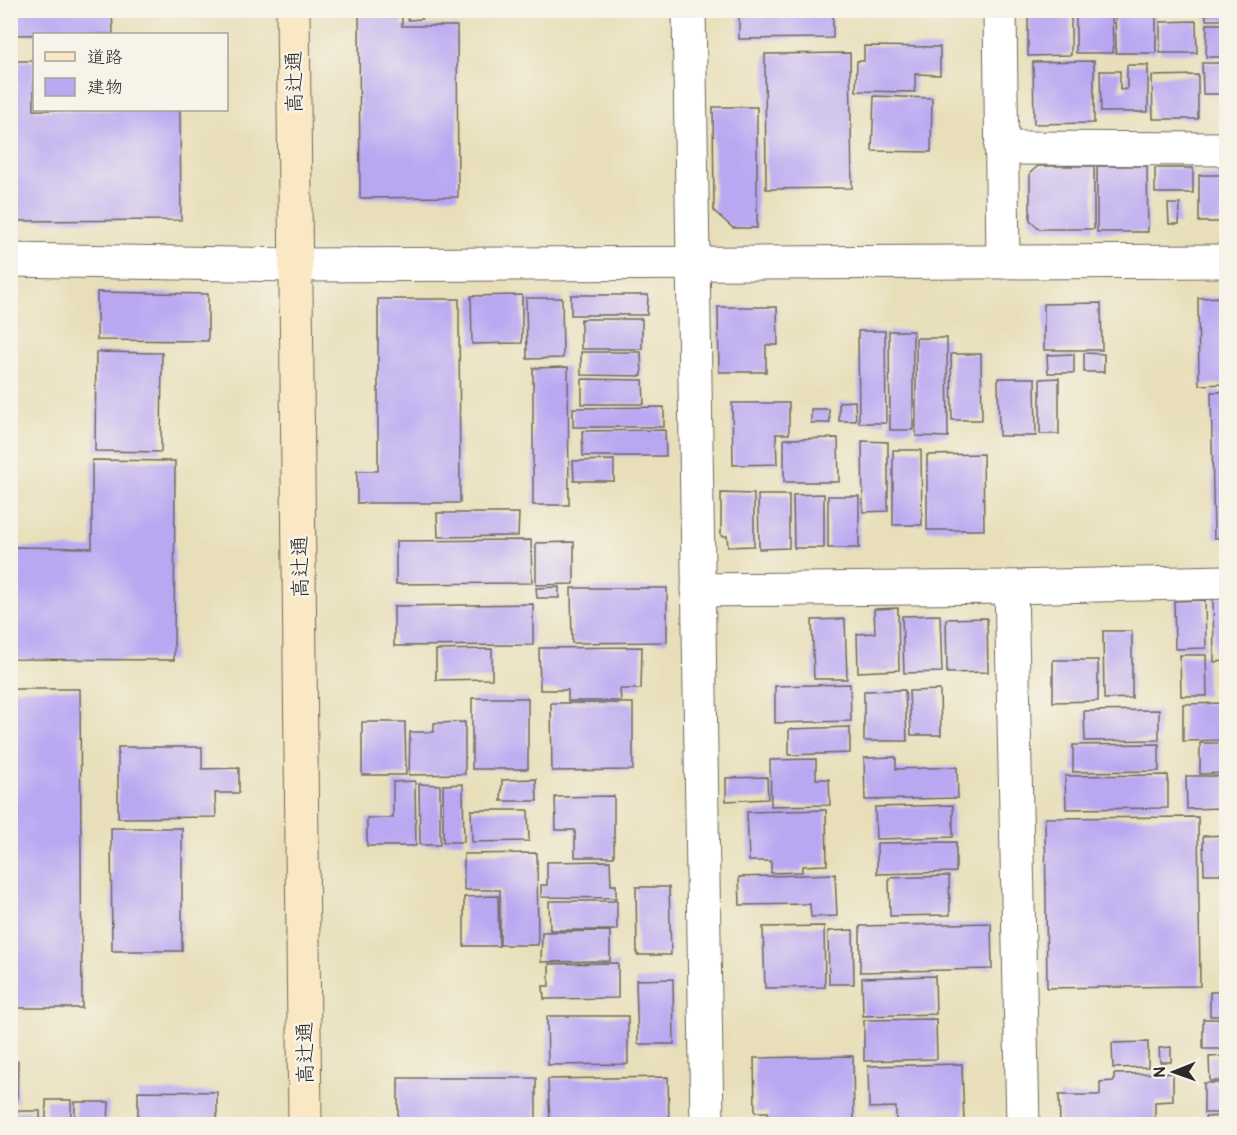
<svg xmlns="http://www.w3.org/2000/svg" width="1237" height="1135" font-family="Pangolin,'Klee One',sans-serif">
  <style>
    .building { fill: #b9a7f2 }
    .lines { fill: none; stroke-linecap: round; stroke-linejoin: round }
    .street-casing { stroke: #6d6a5d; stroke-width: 35 }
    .secondary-casing { stroke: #6d6a5d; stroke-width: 35 }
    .street { stroke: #fff; stroke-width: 33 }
    .secondary { stroke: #fae7c3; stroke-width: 33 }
    .labels { text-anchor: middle; stroke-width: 5; stroke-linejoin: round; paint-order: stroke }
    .street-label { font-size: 21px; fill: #2b2b2b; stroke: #f7f3e8 }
  </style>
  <rect width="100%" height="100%" fill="#f7f3e8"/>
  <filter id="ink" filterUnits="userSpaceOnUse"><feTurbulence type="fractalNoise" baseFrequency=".0167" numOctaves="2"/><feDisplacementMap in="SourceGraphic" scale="12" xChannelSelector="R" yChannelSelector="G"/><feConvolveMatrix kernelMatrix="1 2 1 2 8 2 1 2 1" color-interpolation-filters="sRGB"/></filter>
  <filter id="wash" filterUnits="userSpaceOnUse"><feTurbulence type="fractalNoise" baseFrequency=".008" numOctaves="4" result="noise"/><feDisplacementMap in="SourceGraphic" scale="24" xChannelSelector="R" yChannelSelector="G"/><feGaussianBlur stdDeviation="1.35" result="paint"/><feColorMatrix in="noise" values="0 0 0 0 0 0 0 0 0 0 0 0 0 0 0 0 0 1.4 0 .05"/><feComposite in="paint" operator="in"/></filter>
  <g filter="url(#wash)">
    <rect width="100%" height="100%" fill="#e8dfba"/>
    <g id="blocks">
      <g class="building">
        <path d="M 10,10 L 112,10 L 113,34 L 10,35 Z"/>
        <path d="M 359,10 L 402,10 L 402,26 L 457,26 L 458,197 L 360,198 Z"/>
        <path d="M 408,10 L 422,10 L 422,19 L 408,20 Z"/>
        <path d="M 739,10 L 833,10 L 833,38 L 739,39 Z"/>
        <path d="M 1042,10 L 1071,10 L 1071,55 L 1028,56 L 1028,12 L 1042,12 Z"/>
        <rect x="1206" y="10" width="20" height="10"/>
        <path d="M 1112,13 L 1113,53 L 1076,53 L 1076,14 Z"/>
        <path d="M 1115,15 L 1156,15 L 1156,53 L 1116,53 Z"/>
        <path d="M 1196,21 L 1197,53 L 1160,53 L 1160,22 Z"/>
        <path d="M 1207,24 L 1226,24 L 1226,57 L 1206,57 Z"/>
        <path d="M 864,46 L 940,47 L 940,75 L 915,74 L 915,92 L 856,91 L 857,61 L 864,61 Z"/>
        <path d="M 850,53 L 852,188 L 766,189 L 765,54 Z"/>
        <path d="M 10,61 L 34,61 L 34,110 L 180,110 L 181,220 L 10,221 Z"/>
        <path d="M 1094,61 L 1094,123 L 1034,124 L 1033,62 Z"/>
        <path d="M 1202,63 L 1226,63 L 1226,94 L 1203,94 Z"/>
        <path d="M 1127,65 L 1148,65 L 1148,112 L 1101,112 L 1100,71 L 1120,71 L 1120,90 L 1127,89 Z"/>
        <path d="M 1198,75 L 1198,119 L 1153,119 L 1152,76 Z"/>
        <path d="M 874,96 L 932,98 L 931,152 L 872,151 Z"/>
        <path d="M 713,107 L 757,107 L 757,228 L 733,228 L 714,211 Z"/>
        <path d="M 1038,166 L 1094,166 L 1094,229 L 1039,229 L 1030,220 L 1030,173 Z"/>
        <path d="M 1097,166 L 1147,166 L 1148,232 L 1097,232 Z"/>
        <rect x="1155" y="168" width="38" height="25"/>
        <rect x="1199" y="175" width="27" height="47"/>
        <path d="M 1168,204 L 1180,204 L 1179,224 L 1169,224 Z"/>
        <path d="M 97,292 L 208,294 L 208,341 L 97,340 Z"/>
        <path d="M 522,295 L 522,343 L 472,344 L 471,296 Z"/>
        <path d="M 571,295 L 648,295 L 647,315 L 571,315 Z"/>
        <path d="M 1226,297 L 1226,384 L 1199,385 L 1198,298 Z"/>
        <path d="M 526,298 L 562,298 L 563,358 L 527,359 Z"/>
        <path d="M 378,299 L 459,299 L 460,503 L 357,503 L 357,471 L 378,471 Z"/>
        <path d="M 1101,303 L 1102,350 L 1044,350 L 1044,304 Z"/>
        <path d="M 718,307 L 777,307 L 778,345 L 766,345 L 766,372 L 719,372 Z"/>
        <rect x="581" y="319" width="61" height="30"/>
        <path d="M 858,331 L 885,331 L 886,423 L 859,423 Z"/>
        <path d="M 889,331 L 913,331 L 913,430 L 890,430 Z"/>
        <path d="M 916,338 L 947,338 L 948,437 L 916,436 Z"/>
        <path d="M 96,352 L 162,353 L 161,452 L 95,451 Z"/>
        <path d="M 581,352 L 641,352 L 642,376 L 581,375 Z"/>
        <path d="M 1084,353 L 1104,354 L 1104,372 L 1084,372 Z"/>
        <path d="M 951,354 L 981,354 L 982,420 L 952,420 Z"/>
        <path d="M 1074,354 L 1074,373 L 1048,373 L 1047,355 Z"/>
        <path d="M 568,367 L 569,505 L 533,505 L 533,368 Z"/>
        <path d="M 998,378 L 1035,378 L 1036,436 L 999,436 Z"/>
        <path d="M 1059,378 L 1059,434 L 1040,434 L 1040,379 Z"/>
        <path d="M 582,379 L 643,380 L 644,404 L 582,404 Z"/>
        <path d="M 1211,392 L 1226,392 L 1226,537 L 1214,538 Z"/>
        <path d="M 855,401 L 856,421 L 839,421 L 839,402 Z"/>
        <path d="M 732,403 L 789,403 L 789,434 L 776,434 L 777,464 L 733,465 Z"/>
        <path d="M 664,407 L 664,427 L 573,427 L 573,408 Z"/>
        <path d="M 811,409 L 829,409 L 830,423 L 811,423 Z"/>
        <path d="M 665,430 L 666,456 L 583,456 L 582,431 Z"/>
        <path d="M 838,438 L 839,482 L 784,482 L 784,439 Z"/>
        <path d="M 862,441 L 888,442 L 888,511 L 863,512 Z"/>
        <path d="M 893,450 L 921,450 L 922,525 L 893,525 Z"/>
        <path d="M 983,454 L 984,530 L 927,530 L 927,455 Z"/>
        <path d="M 92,460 L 175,461 L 174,660 L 10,659 L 10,547 L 92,548 Z"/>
        <path d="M 614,460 L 614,481 L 574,481 L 573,461 Z"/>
        <path d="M 721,493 L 754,494 L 754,546 L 728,547 L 727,536 L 721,536 Z"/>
        <path d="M 824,494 L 824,548 L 794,548 L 793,495 Z"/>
        <path d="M 758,495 L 789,495 L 789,548 L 759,549 Z"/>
        <rect x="828" y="496" width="31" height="52"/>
        <path d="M 437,513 L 519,513 L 518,536 L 438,537 Z"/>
        <path d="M 531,540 L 532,583 L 396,584 L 396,541 Z"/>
        <path d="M 574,542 L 574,584 L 536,585 L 536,543 Z"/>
        <path d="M 559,587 L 559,598 L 537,598 L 536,588 Z"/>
        <path d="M 571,588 L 667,588 L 667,642 L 572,643 Z"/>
        <path d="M 1213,596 L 1226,596 L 1226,661 L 1214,662 Z"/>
        <path d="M 1205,600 L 1206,648 L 1175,649 L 1174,601 Z"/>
        <path d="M 533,604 L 533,645 L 394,646 L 394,606 Z"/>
        <path d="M 898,608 L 899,670 L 858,672 L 857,634 L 875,633 L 874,609 Z"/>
        <path d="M 940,615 L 942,672 L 904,673 L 902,616 Z"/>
        <path d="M 987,618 L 988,672 L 947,673 L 946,619 Z"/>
        <path d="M 845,619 L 847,679 L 814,679 L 812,620 Z"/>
        <path d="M 1103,631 L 1132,631 L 1132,698 L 1104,699 Z"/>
        <path d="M 642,647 L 641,689 L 620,689 L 621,701 L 568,701 L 568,690 L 540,690 L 539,648 Z"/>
        <path d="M 492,649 L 492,679 L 436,680 L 436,650 Z"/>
        <path d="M 1180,655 L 1206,655 L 1207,696 L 1181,696 Z"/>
        <path d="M 1053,660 L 1098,660 L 1098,701 L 1053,702 Z"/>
        <path d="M 850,684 L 851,721 L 775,723 L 775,686 Z"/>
        <path d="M 10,689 L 80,689 L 82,1008 L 10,1008 Z"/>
        <path d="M 905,690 L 907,741 L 864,741 L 864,691 Z"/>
        <path d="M 940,690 L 941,735 L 911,735 L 909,691 Z"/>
        <rect x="472" y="698" width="56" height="71"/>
        <path d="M 551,703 L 633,703 L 633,770 L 552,771 Z"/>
        <path d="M 1226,703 L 1226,740 L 1183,741 L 1183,704 Z"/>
        <path d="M 1159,710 L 1159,740 L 1085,741 L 1084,711 Z"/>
        <path d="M 362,722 L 405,722 L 406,775 L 362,775 Z"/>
        <path d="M 465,722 L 465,774 L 409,775 L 410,732 L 434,732 L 434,723 Z"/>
        <path d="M 850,727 L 850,753 L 789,755 L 789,729 Z"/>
        <path d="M 1200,743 L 1226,743 L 1226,773 L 1200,774 Z"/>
        <path d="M 1159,744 L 1159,771 L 1073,772 L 1073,745 Z"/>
        <path d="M 118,747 L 202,747 L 202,769 L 239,768 L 239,793 L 215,793 L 216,817 L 118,818 Z"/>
        <path d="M 896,757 L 896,769 L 957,767 L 958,798 L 865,800 L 864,758 Z"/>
        <path d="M 816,759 L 816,779 L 829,779 L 830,805 L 771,806 L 770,760 Z"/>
        <path d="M 1168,775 L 1168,808 L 1066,809 L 1065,776 Z"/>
        <path d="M 1186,776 L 1226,776 L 1226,808 L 1187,809 Z"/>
        <path d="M 767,777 L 768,799 L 726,801 L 726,778 Z"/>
        <path d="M 536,779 L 537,801 L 501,801 L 502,780 Z"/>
        <path d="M 415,781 L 416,846 L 367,846 L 367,818 L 393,818 L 393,782 Z"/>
        <path d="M 419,784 L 440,785 L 440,845 L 420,845 Z"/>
        <path d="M 463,784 L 464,842 L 443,842 L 443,785 Z"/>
        <path d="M 614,796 L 614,857 L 575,857 L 575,830 L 556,830 L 555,797 Z"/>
        <path d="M 953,805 L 953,837 L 876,839 L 875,807 Z"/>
        <path d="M 471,810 L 528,810 L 529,841 L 472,842 Z"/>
        <path d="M 826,810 L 827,865 L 802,866 L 802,872 L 771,873 L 771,861 L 749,861 L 747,812 Z"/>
        <path d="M 1198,817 L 1200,986 L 1047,988 L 1045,818 Z"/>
        <path d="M 111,828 L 182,828 L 182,951 L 112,951 Z"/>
        <path d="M 1226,835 L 1226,874 L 1204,874 L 1203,836 Z"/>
        <path d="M 956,842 L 956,872 L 877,874 L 877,843 Z"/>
        <path d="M 537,853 L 538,945 L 500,945 L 500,890 L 464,890 L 464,854 Z"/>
        <path d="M 610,861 L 611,885 L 616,885 L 616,898 L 541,897 L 541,885 L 547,885 L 547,862 Z"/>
        <path d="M 835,874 L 837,916 L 811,917 L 810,904 L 740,905 L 739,877 Z"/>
        <path d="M 949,876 L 950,915 L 890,916 L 889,878 Z"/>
        <path d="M 636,887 L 669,887 L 671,955 L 637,955 Z"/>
        <path d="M 498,896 L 499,946 L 464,946 L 464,897 Z"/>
        <path d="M 549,901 L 617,901 L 617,930 L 550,930 Z"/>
        <path d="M 991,923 L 992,969 L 860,972 L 860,926 Z"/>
        <path d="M 824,926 L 825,987 L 765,988 L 763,927 Z"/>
        <path d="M 853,930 L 854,984 L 829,984 L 828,931 Z"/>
        <path d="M 610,931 L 610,961 L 541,962 L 542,932 Z"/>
        <path d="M 618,963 L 618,998 L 544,999 L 543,986 L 549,986 L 549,964 Z"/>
        <path d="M 935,976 L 936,1014 L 863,1016 L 862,978 Z"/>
        <path d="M 673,979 L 674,1044 L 638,1044 L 636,980 Z"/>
        <rect x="1210" y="992" width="16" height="24"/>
        <path d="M 547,1016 L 628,1016 L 628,1064 L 548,1065 Z"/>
        <path d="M 936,1019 L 937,1059 L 864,1061 L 864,1020 Z"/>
        <rect x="1203" y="1019" width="23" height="30"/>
        <path d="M 1148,1042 L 1148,1067 L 1113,1068 L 1112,1043 Z"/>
        <path d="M 1171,1047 L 1171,1062 L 1160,1062 L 1159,1048 Z"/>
        <path d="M 853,1056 L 854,1124 L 768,1124 L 768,1112 L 755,1112 L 754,1058 Z"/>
        <path d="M 1226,1056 L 1226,1081 L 1210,1081 L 1209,1057 Z"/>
        <path d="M 10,1061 L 18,1061 L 17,1102 L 10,1102 Z"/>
        <path d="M 962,1064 L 964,1124 L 896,1124 L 896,1107 L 869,1108 L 868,1066 Z"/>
        <path d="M 1173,1073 L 1173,1101 L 1155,1102 L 1155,1124 L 1060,1124 L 1059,1095 L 1100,1095 L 1100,1082 L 1114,1081 L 1114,1074 Z"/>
        <path d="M 668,1077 L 669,1124 L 550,1124 L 548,1079 Z"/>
        <rect x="398" y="1078" width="138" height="46"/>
        <rect x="1204" y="1083" width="22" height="30"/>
        <path d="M 138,1091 L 217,1092 L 217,1124 L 138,1124 Z"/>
        <rect x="46" y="1100" width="25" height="24"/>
        <path d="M 75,1102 L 109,1102 L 108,1124 L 75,1124 Z"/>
        <rect x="10" y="1111" width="30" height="13"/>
        <path d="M 1226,1116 L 1226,1124 L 1205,1124 L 1205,1117 Z"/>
      </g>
    </g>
  </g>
  <g filter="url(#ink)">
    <use href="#blocks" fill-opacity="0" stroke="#6d6a5d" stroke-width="1.5"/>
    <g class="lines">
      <g class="street-casing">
        <g id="street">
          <path d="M 689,10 L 707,1124"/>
          <path d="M 1000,10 L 1003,262"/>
          <path d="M 1001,148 L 1226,149"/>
          <path d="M 10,260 L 296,265 L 1226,261"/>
          <path d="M 1011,587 L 1023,1124"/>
          <path d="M 698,590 L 1011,587 L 1226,582"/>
        </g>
      </g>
      <g class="secondary-casing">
        <path id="secondary" d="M 293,10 L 305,1124"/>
      </g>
      <use href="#street" class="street"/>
      <use href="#secondary" class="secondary"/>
    </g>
  </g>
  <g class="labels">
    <g class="street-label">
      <text transform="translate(294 82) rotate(-91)" y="7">高辻通</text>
      <text transform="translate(300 567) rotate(-91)" y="7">高辻通</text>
      <text transform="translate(305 1053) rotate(-91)" y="7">高辻通</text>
    </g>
  </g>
  <rect width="1237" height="1135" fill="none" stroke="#f7f3e8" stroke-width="36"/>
  <rect x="33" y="33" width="195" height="78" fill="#f7f3e8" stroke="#a5a39c" stroke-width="1.5"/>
  <rect x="45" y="52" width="30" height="9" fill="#fae7c3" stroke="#a5a39c" stroke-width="1.5"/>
  <text x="87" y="63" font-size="18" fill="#2b2b2b">道路</text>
  <rect x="45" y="78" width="30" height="18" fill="#b9a7f2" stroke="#a5a39c" stroke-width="1.5"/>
  <text x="87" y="93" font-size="18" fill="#2b2b2b">建物</text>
  <g transform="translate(1174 1072) rotate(269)" stroke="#f7f3e8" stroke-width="4.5" paint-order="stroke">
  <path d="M0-4.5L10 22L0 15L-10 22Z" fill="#2b2b2b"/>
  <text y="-9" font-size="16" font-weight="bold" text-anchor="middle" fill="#2b2b2b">N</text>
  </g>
</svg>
